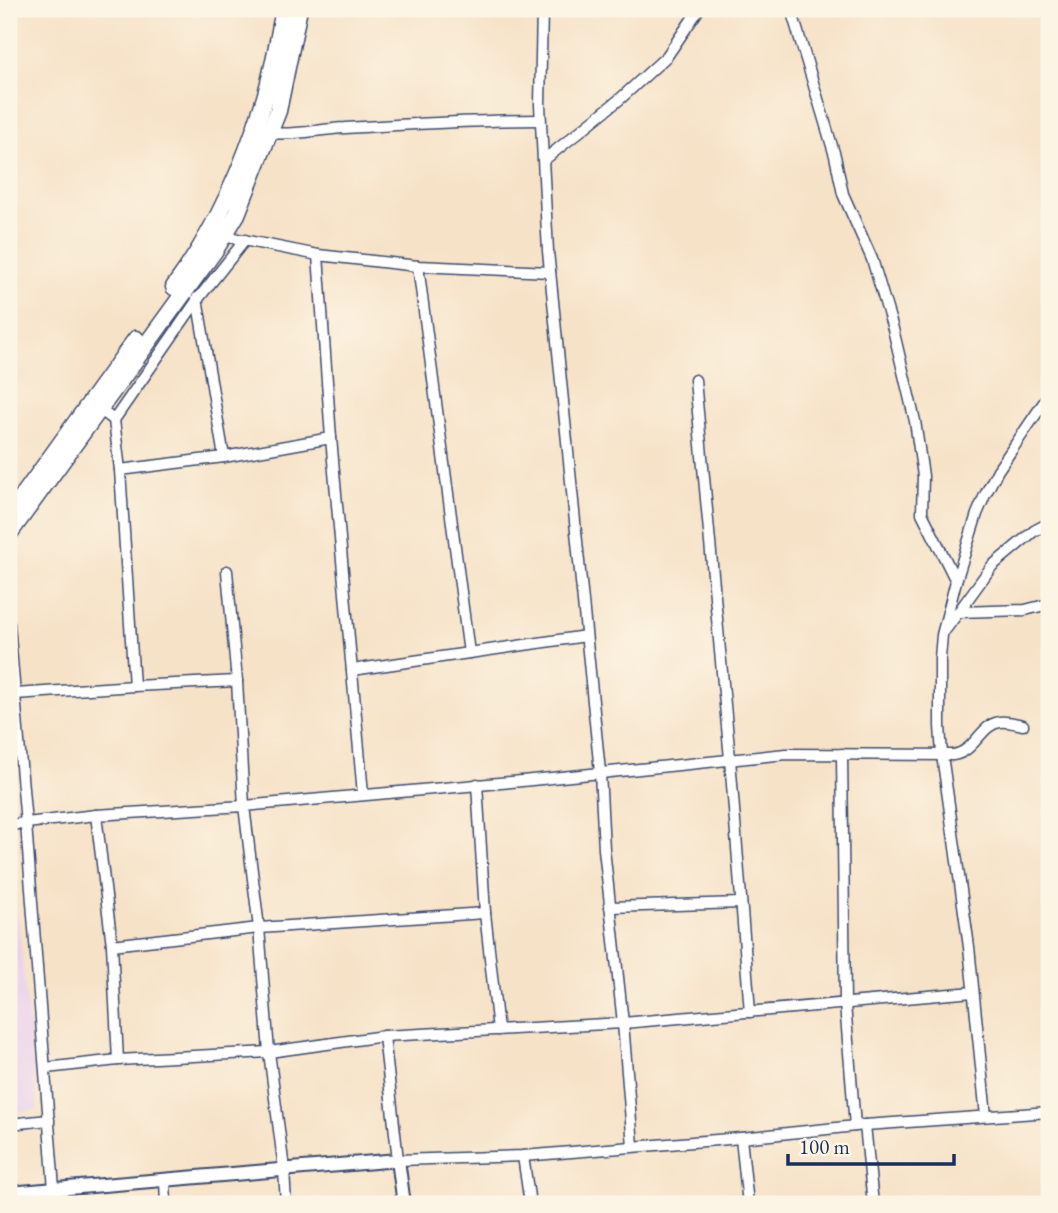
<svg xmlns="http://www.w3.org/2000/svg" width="1058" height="1213" font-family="'EB Garamond',serif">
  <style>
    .built { fill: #ead1ec }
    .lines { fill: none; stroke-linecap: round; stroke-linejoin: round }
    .minor-casing { stroke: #3c4a6e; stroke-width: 13 }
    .tertiary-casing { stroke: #3c4a6e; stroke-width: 16 }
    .primary-casing { stroke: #3c4a6e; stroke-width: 19 }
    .minor { stroke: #fff; stroke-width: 10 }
    .tertiary { stroke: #fff; stroke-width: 12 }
    .primary { stroke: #fff; stroke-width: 16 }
  </style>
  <rect width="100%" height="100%" fill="#fcf5e5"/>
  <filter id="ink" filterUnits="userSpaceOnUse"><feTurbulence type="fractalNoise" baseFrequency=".0143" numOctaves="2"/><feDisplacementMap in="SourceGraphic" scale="14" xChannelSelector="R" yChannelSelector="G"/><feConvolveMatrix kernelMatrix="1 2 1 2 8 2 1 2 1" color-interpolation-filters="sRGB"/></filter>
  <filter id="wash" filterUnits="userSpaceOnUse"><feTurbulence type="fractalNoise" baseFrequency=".00686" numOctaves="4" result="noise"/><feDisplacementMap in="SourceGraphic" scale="28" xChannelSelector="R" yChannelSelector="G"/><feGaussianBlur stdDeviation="1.57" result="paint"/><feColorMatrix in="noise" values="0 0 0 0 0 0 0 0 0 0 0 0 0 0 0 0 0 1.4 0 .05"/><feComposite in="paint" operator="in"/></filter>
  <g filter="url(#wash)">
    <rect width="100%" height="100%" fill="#f6e2c7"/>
    <path class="built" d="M 9,835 L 38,1110 L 9,1113 Z"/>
  </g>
  <g filter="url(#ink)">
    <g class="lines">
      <g class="minor-casing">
        <g id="minor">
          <path d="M 542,9 L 540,105 L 548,251 L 600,772 L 604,849 L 623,1023 L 633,1146"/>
          <path d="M 791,9 L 835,156 L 843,194 L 872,259 L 893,329 L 915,421 L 923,476 L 922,513 L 956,581"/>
          <path d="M 269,133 C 295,136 319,129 345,128 C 410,124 475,120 540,120"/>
          <path d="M 544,160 L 620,99 L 667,56 L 699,9"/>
          <path d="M 223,236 L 318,255 L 418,266 L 550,272"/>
          <path d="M 418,266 L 469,653"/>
          <path d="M 197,298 L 224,457"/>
          <path d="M 695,380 L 730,759 L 750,1012"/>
          <path d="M 99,409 L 114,420 L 120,470 L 134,686"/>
          <path d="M 114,420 L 198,299 L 245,240"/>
          <path d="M 331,438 L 363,794"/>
          <path d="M 120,470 L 224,457 L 331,438 L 318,255"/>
          <path d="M 227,571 L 237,681 L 244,806 L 259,928 L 269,1052 L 284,1169 L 286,1204"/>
          <path d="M 958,612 L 1025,610 L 1049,604"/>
          <path d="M 9,624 L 26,824 L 54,1189"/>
          <path d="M 946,629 L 992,566 L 1034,531 L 1049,523"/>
          <path d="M 352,670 L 586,636"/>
          <path d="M 15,694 L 134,686 L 237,681"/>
          <path d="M 842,754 L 845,1004 L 855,1126"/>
          <path d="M 477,784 L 485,913 L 498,1030"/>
          <path d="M 96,815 L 112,945 L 118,1060"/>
          <path d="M 9,825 L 96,815 L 244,806 L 522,781 L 786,754 L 953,755 C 975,752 981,724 1000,722 C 1007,721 1017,724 1023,725"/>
          <path d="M 610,907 L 741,903"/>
          <path d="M 112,945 L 259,928 L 485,913"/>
          <path d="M 384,1036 L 398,1160 L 523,1156 L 741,1138 L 865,1125 L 1049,1112"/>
          <path d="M 46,1068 L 118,1060 L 269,1052 L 384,1036 L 623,1023 L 973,992"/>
          <path d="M 986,1116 L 969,947 L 942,755 L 940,726 L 940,658 L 942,635 L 956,581 L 977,514 L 985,495 L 998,470 L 1049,395"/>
          <path d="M 9,1124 L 49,1120"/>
          <path d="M 865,1125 L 873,1204"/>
          <path d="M 741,1138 L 748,1204"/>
          <path d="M 523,1156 L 530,1204"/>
          <path d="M 165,1180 L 166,1204"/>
        </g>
      </g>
      <g class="tertiary-casing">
        <path id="tertiary" d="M 9,1193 L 398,1160 L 404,1204"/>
      </g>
      <g class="primary-casing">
        <g id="primary">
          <path d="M 174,287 C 215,232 243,168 263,104 C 273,73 278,40 284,9"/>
          <path d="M 9,515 L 136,339"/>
          <path d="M 9,534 L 215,250 L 237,214 L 278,111 L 299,9"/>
        </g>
      </g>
      <use href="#minor" class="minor"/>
      <use href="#tertiary" class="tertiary"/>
      <use href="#primary" class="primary"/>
    </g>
  </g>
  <rect width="1058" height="1213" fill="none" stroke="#fcf5e5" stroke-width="35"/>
  <path d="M788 1154v10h166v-10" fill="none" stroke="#1b2f5e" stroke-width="3.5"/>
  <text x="799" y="1154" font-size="21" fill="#1b2f5e" stroke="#fcf5e5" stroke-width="5" paint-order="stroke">100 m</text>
</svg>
